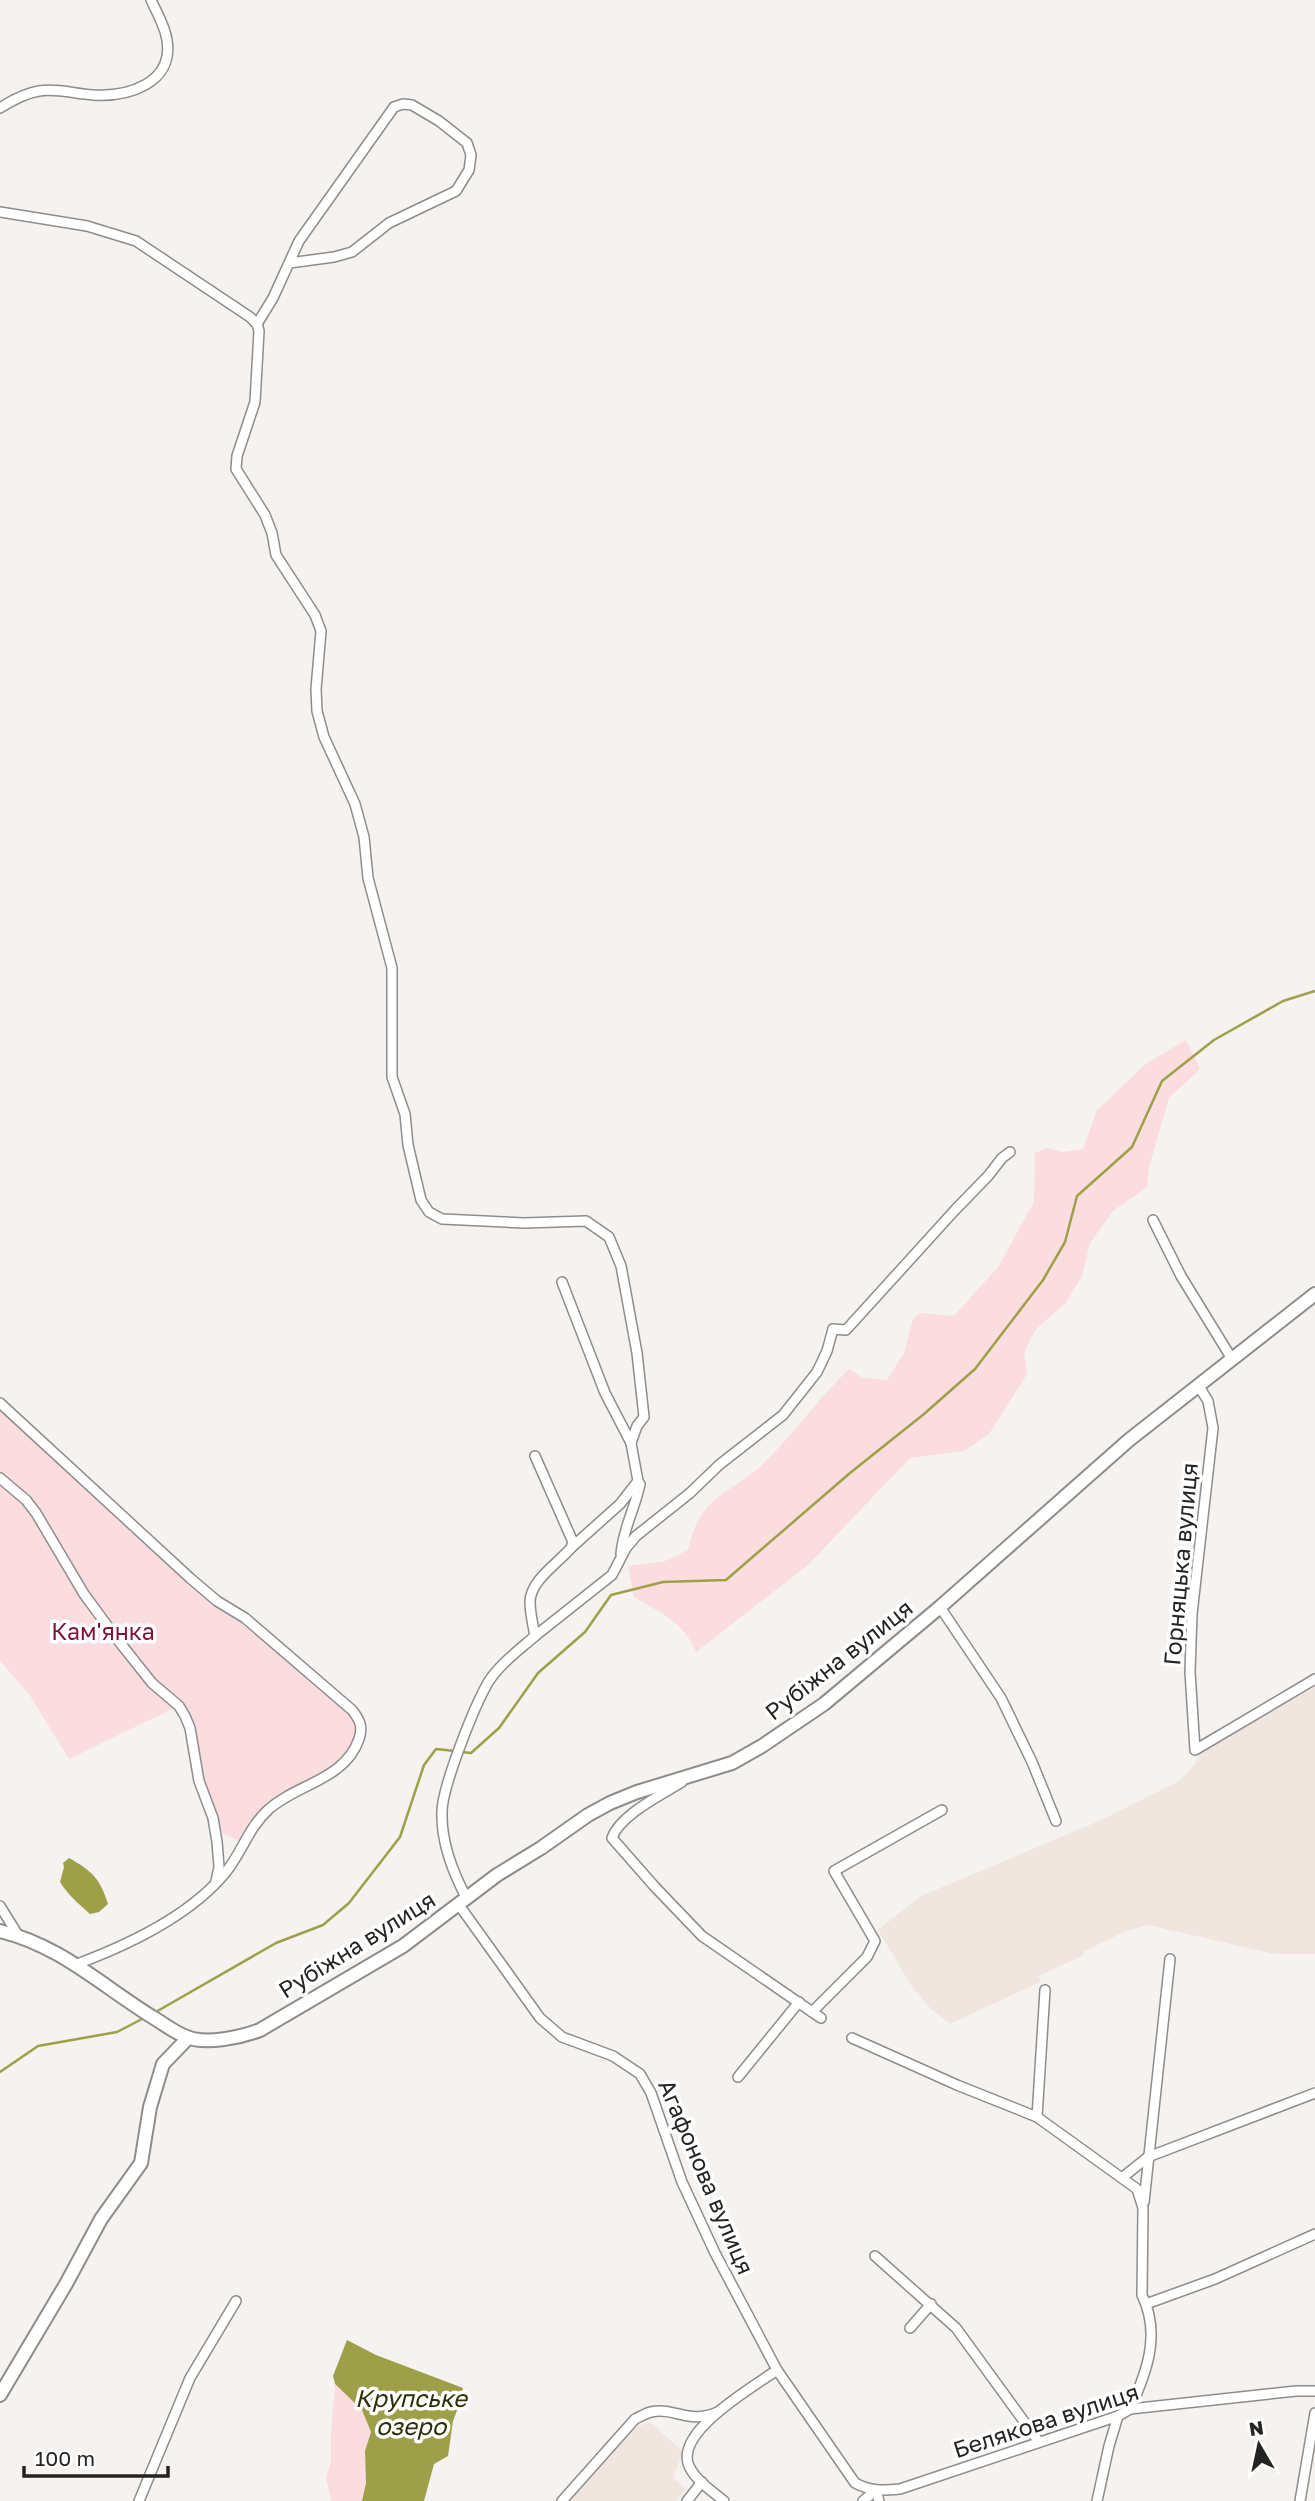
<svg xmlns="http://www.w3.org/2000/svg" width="1315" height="2501" font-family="'Golos Text',sans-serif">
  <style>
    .built { fill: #f0e6df }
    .green { fill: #fbdcdf }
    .water { fill: #9ea049 }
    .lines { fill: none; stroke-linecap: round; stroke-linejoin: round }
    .stream { stroke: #9ea049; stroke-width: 2.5 }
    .street-casing { stroke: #8f8d8b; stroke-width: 12 }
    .secondary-casing { stroke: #8f8d8b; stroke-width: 16 }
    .street { stroke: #fff; stroke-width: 9 }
    .secondary { stroke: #fff; stroke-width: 12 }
    .labels { text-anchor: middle; stroke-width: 7; stroke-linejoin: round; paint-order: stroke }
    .street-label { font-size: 23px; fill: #252423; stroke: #fff }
    .park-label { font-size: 23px; fill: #7e1334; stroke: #fff }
    .water-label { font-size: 24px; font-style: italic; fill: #2e2f08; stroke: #fff }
  </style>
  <rect width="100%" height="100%" fill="#f5f2f0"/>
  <g class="built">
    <path d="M 1315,1687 L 1315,1954 L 1274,1954 L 1148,1925 L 1124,1932 L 1083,1952 L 1084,1955 L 1039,1976 L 1040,1982 L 950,2024 L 930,2008 L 912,1987 L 878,1930 L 921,1896 L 1099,1821 L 1179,1781 L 1195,1764 L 1202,1750 Z"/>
    <path d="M 650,2422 L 683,2452 L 673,2478 L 686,2489 L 676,2501 L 569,2501 L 616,2444 L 641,2425 Z"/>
  </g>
  <g class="green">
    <path d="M 1186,1040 L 1200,1069 L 1169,1098 L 1149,1167 L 1147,1187 L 1113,1211 L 1090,1243 L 1082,1276 L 1065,1304 L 1036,1329 L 1024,1352 L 1027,1374 L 989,1434 L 964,1451 L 910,1458 L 808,1565 L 696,1652 C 683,1621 662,1614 634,1597 L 628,1566 L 665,1561 L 688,1550 C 701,1490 734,1495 768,1459 C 796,1430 820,1397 849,1369 L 863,1378 L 887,1380 L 904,1353 L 913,1319 L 920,1313 L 954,1316 L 998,1267 L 1034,1202 L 1035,1153 L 1047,1148 L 1063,1152 L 1083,1149 L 1097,1110 L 1147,1063 Z"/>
    <path d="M 0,1405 L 356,1719 C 364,1757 321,1772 297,1790 C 278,1804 261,1822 243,1838 L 237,1840 L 224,1834 L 218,1826 L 199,1765 L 191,1718 L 184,1707 L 174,1708 L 69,1759 L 29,1694 L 0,1661 Z"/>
    <path d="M 335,2384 L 362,2410 L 371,2432 L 365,2451 L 366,2483 L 362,2501 L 331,2501 L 326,2477 L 331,2463 L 331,2434 Z"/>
  </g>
  <g class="water">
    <path d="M 69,1858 C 92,1871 100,1878 108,1904 L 99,1912 L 90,1914 C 79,1904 68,1895 60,1882 L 64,1867 L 63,1863 Z"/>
    <path d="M 347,2340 L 376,2355 L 463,2388 L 461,2400 L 453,2421 L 448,2456 L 434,2464 L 424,2501 L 362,2501 L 366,2483 L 365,2451 L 371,2432 L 362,2410 L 335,2384 L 333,2376 Z"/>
  </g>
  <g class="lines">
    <g class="stream">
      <path d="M 462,1752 L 471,1753 L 499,1728 L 538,1673 L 585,1632 L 611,1595 L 663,1582 L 726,1580 L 850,1473 L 924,1414 L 975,1369 L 1043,1280 L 1065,1242 L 1077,1196 L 1132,1147 L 1162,1081 L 1214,1040 L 1283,1001 L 1315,991"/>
      <path d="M 154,2013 L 276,1943 L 323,1925 L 349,1903 L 400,1837 L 424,1765 L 436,1749 L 455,1751"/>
      <path d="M 0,2072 L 38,2046 L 117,2032 L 144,2018"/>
    </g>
    <g class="street-casing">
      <g id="street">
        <path d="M 0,108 C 11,101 26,93 39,91 C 57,88 75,94 93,95 C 127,97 174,84 167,40 C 165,26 157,13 151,0"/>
        <path d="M 0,212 L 87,226 L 136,241 L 250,317 L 257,324 L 259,331 L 255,402 L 237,456 L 236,469 L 265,515 L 272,533 L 276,555 L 315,615 L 321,631 L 316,689 L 317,711 L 324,737 L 355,804 L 364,837 L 368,878 L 392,968 L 392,1077 L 405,1114 L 408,1145 L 421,1200 L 429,1212 L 442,1219 L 524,1223 L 586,1221 L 609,1237 L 621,1266 L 637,1353 L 644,1417 L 637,1426 L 631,1443"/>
        <path d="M 257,324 L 273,298 L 299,241 L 394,107 L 403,104 L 412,105 L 439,121 L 467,143 L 471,155 L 469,170 L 456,191 L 389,223 L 352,252 L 334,257 L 289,263"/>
        <path d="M 1153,1220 L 1181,1276 L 1232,1359"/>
        <path d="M 562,1282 L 605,1393 L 631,1443 L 638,1481 L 620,1504 L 572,1547"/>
        <path d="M 1198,1385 L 1208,1401 L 1213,1428 L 1192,1614 L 1190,1672 L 1195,1750 L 1315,1679"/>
        <path d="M 0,1403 L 190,1578 L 217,1601 L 245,1618 L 352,1710 C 360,1720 363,1727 359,1739 C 345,1780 296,1784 268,1810 C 249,1827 242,1852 226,1872 C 191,1915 128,1945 77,1964"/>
        <path d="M 0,1478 L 26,1500 L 36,1513 L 84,1594 L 117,1639 L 152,1683 L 179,1706 L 185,1716 L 190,1728 L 199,1781 L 213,1818 L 217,1842 L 219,1867 L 216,1881"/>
        <path d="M 621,1554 C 623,1528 635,1509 640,1484"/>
        <path d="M 940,1607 L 1001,1698 L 1032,1762 L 1056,1821"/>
        <path d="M 535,1636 L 612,1575 L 626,1548 L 636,1536 L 690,1493 L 719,1465 L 783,1415 L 817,1372 L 827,1351 L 833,1329 L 846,1330 L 955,1210 L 988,1176 L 1002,1158 L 1010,1152"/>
        <path d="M 682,1782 C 661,1795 620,1815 612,1838 L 655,1887 L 702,1936 L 821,2018"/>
        <path d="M 467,1899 C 453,1873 441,1842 442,1812 C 442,1787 475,1704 489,1681 C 500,1664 519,1650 535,1636 C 533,1625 530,1613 530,1602 C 530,1581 558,1563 571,1548 L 573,1542 L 535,1456"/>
        <path d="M 459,1905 L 540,2018 L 562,2037 L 613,2056 L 640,2074 L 651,2093 L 682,2182 L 715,2253 L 777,2370 L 855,2483 C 870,2491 883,2491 900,2489 L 1118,2416 L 1130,2409 L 1296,2391 L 1315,2391"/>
        <path d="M 0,1906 L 18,1935"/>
        <path d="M 812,2012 L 867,1957 L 875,1941 L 834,1871 L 942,1810"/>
        <path d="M 852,2038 L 957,2085 L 1037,2117 L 1137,2189 L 1143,2208 L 1142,2295 C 1161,2334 1147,2372 1130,2409"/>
        <path d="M 738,2077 L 799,2002"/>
        <path d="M 1037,2117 L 1045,1990"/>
        <path d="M 1123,2177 L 1148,2157 L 1315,2093"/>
        <path d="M 1144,2202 L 1170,1959"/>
        <path d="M 875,2256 L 956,2328 L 1039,2442"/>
        <path d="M 1146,2304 L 1215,2279 L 1315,2234"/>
        <path d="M 910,2328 L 931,2304"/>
        <path d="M 876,2490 L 879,2501"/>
        <path d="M 139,2501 L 190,2378 L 236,2301"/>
        <path d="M 562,2501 L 635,2419 C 640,2417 646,2413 651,2412 C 676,2407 688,2425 718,2412"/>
        <path d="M 687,2501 L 702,2482"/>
        <path d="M 724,2501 C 712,2491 696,2481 689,2466 C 674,2432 753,2387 777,2370"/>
        <path d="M 863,2501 L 876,2490"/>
        <path d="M 1097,2501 L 1109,2446 L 1118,2416"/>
        <path d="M 1300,2501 L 1315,2413"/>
      </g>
    </g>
    <g class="secondary-casing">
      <g id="secondary">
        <path d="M 0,1931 C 60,1945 103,1987 154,2018 C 164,2024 175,2033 187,2037 C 206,2045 242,2037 260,2030 L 403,1946 L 497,1875 L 541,1848 L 588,1815 L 610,1803 L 637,1792 L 732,1763 L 762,1746 L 824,1704 L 940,1607 L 1129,1440 L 1315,1294"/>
        <path d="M 0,2395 L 66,2284 L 101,2219 L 141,2163 L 150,2107 L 163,2064 L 188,2038"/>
      </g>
    </g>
    <use href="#street" class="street"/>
    <use href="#secondary" class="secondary"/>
  </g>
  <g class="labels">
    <g class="street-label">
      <text transform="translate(1181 1564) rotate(-85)" y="8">Горняцька вулиця</text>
      <text transform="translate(839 1660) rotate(-38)" y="8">Рубіжна вулиця</text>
      <text transform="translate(357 1945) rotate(-32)" y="8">Рубіжна вулиця</text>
      <text transform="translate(706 2177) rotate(67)" y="8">Агафонова вулиця</text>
      <text transform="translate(1046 2421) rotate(-18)" y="8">Белякова вулиця</text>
    </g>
    <g class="park-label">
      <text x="103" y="1640">Кам'янка</text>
    </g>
    <g class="water-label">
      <text x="411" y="2407">Крупське<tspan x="411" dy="28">озеро</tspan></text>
    </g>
  </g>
  <g transform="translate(1259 2445) rotate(351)" stroke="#ffffff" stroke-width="5" paint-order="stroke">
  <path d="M0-5L12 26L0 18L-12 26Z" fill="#252423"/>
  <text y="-10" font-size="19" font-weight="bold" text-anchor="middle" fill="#252423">N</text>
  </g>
  <path d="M24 2466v10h144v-10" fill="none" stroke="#252423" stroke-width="3.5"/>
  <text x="35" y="2466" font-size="21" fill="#252423" stroke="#ffffff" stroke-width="5" paint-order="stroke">100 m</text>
</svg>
